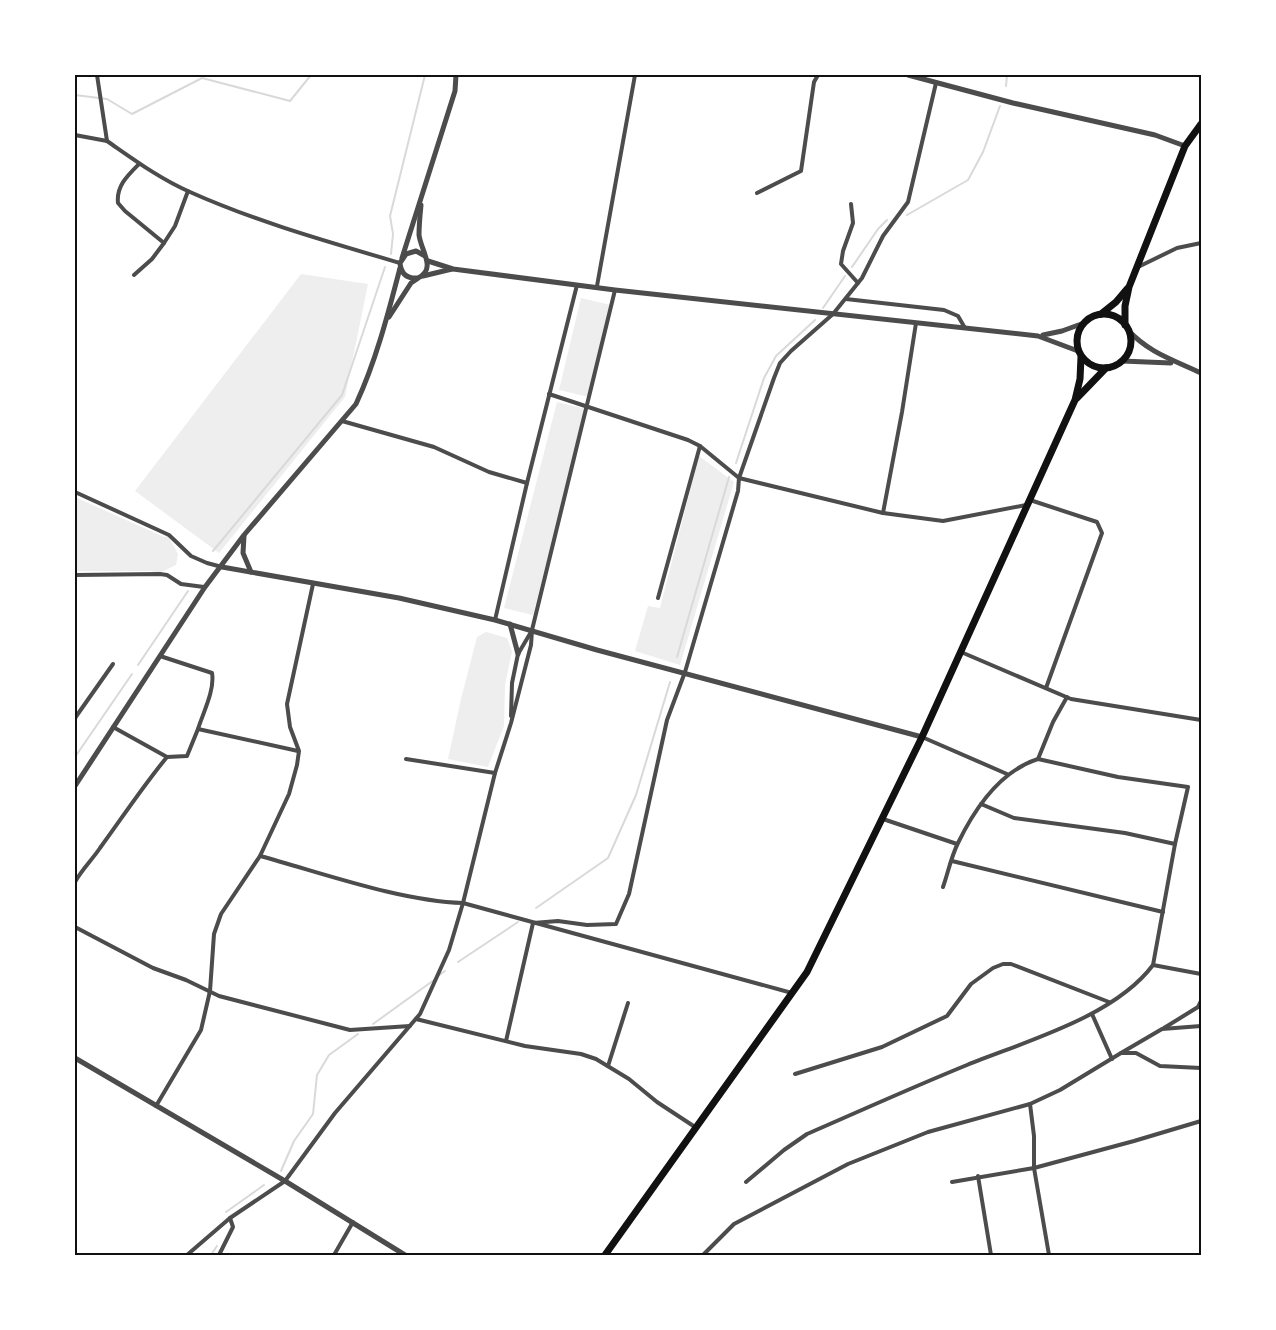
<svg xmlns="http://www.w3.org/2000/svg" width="1276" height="1330" font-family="Ubuntu,sans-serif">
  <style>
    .green { fill: #eee }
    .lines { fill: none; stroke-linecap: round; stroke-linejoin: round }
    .stream { stroke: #d9d9d9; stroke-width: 2 }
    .minor { stroke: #4c4c4c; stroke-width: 4 }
    .tertiary { stroke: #4c4c4c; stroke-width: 5 }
    .trunk { stroke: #111; stroke-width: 7 }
    .neatline { fill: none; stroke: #111; stroke-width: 2 }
  </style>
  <rect width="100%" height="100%" fill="#fff"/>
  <g class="green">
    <path d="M 301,274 L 368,284 L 345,397 L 219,553 L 135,491 Z"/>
    <path d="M 581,298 L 611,305 L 589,397 L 559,390 Z"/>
    <path d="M 557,402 L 586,409 L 533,615 L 504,608 Z"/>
    <path d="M 699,456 L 734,482 L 680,665 L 635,651 L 648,606 L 660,608 Z"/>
    <path d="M 75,497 L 164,537 L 168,536 L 178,554 L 176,565 L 157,574 L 152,571 L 75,571 Z"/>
    <path d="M 486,632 L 507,638 L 512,651 L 505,685 L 504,726 L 488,767 L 448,759 L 461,699 L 477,637 Z"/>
  </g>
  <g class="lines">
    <g class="stream">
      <path d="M 1006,86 L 1007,75"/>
      <path d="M 75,95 L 107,99 L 132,114 L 202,78 L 290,101 L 311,75"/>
      <path d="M 907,215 L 968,180 L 983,152 L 1000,106"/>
      <path d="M 391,254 L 393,234 L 390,216 L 425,75"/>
      <path d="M 852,267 L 878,229 L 887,220"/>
      <path d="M 823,308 L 845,276"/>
      <path d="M 736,463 L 764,378 L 776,356 L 815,320"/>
      <path d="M 213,551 L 342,395 L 385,267"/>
      <path d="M 677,657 L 729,477"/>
      <path d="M 138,665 L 188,591"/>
      <path d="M 75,757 L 132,674"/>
      <path d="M 536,908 L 608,858 L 636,795 L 670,682"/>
      <path d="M 458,962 L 518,922"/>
      <path d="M 438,976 L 445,971"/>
      <path d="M 373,1024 L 434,980"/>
      <path d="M 281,1171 L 294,1141 L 313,1114 L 317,1075 L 329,1055 L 358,1034"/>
      <path d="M 226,1212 L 264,1185"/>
      <path d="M 211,1255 L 217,1246"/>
    </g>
    <g class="minor">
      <path d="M 97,75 L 107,141 C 133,159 160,179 190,192 C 257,222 329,242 400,263"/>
      <path d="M 75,135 L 107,141"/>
      <path d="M 757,193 L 801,171 L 814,82 L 818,75"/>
      <path d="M 851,204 L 853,223 L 843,251 L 841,264 L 858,283"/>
      <path d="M 164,243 L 175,226 L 188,191"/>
      <path d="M 1138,267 L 1177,248 L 1201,243"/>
      <path d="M 134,275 L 152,259 L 164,243 L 125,211 L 118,203 C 116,186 128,175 139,164"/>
      <path d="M 597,286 L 635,75"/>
      <path d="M 846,299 L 944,310 L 958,316 L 965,328"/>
      <path d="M 549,394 L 688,440 L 700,446 L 739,478 L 883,513 L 943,521 L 1026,505"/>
      <path d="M 342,421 L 434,447 L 489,472 L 527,483"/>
      <path d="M 75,492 L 169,535 L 191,556 L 207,563 L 222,567"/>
      <path d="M 1030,500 L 1097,522 L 1102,533 L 1046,688"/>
      <path d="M 883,513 L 902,412 L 916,323"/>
      <path d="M 75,575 L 160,574 L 167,575 L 181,584 L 204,587"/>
      <path d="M 658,598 L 700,446"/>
      <path d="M 495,620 L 527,483 L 577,285"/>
      <path d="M 961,652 L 1071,699 L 1201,720"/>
      <path d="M 160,656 L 212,673 C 215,690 203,713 198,729 L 298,751"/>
      <path d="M 511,716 L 512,683 L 518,654 L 531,632"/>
      <path d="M 75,718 L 113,664"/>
      <path d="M 113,727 L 167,757 L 187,756 L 198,729"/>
      <path d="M 922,737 L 1007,774"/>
      <path d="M 406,759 L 495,773"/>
      <path d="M 981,804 L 1014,818 L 1125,833 L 1175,844"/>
      <path d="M 883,819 L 957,844"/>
      <path d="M 260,856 C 323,873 400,901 463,903 L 792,993"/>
      <path d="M 952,861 L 1163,912"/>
      <path d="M 75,882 C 82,869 92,860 100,848 C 122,818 143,786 167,757"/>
      <path d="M 943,887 C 948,873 951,857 958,843 C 975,808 1000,771 1038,759 L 1053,722 L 1067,697"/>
      <path d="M 75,927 L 153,968 L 186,980 L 219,996 L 350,1030 L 410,1026"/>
      <path d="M 1153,965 L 1201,974"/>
      <path d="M 1092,1014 L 1112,1059"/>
      <path d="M 416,1019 L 525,1046 L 581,1054 L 596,1059 L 629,1079 L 657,1102 L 695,1127"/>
      <path d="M 1164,1028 L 1198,1007 L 1201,1001"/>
      <path d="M 506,1041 L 533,923 L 558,921 L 587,925 L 616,924 L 629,894 L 667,720 L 685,672 L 738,491 L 739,478 L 774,378 L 780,363 L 791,351 L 833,314 L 862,278 L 883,236 L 908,202 L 936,83"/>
      <path d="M 1121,1053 L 1162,1029 L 1201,1026"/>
      <path d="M 608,1066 L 628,1003"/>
      <path d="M 795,1074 L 882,1047 L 947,1016 L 971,984 L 993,968 L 1003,964 L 1011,964 L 1109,1002"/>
      <path d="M 1030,1104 L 1034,1136 L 1034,1168 L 1049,1255"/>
      <path d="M 156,1106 L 201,1030 L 210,991 L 214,934 L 221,914 L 260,856 L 289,794 L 297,765 L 299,751 L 290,727 L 287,704 L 313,584"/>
      <path d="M 978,1176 L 991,1255"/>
      <path d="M 746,1182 L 784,1150 L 807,1134 C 860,1111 913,1087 967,1065 C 1026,1041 1114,1017 1153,965 L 1175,844 L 1188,787 L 1118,777 L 1038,759"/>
      <path d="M 952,1182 L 1034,1168 L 1134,1141 L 1201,1121"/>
      <path d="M 187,1255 L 230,1218 L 285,1181 L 335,1113 L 420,1014 L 449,950 L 463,903 L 495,773 L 511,723 L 531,645 L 532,630 L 615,290"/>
      <path d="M 219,1255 L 233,1227 L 230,1218"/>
      <path d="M 334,1255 L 353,1222"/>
      <path d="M 703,1255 L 734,1224 L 848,1164 L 928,1132 L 1030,1104 L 1060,1090 L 1121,1053 L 1136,1053 L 1160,1066 L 1201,1068"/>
    </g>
    <g class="tertiary">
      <path d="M 908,75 L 1013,103 L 1155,135 L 1185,146"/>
      <path d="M 421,205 C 420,215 419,225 419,235 C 421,251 437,269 418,278 C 407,279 401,274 400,263 L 406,254 L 416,251 L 425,256"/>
      <path d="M 402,258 L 455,91 L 456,75"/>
      <path d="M 428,261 L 453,269 L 615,290 L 1038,336 L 1078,351"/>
      <path d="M 423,276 L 452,269"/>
      <path d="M 389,317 L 411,283 L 417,279"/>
      <path d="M 1128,330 C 1149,353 1174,360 1201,373"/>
      <path d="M 1043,335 L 1062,331 L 1084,323"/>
      <path d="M 1122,361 L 1171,363"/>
      <path d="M 244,536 L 243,553 L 251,572"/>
      <path d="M 222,567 L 399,598 L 495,620 L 597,650 L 922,737"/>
      <path d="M 510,624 L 518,654"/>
      <path d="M 75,786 L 205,587 L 244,535 L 356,404 C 376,361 388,314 400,268"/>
      <path d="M 75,1058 L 285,1181 L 405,1255"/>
    </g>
    <g class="trunk">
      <path d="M 1101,314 L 1116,302 L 1127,289"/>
      <circle cx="1104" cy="341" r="27"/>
      <path d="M 1125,325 L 1125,306 L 1129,287 L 1185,146 L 1201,124"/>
      <path d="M 1077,398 L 1106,368"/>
      <path d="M 605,1255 L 807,972 L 922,737 L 1075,400 L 1080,379 L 1081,357"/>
    </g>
  </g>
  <rect width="1276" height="1330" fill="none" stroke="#ffffff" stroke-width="153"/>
  <rect x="76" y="76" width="1124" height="1178" class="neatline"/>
</svg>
